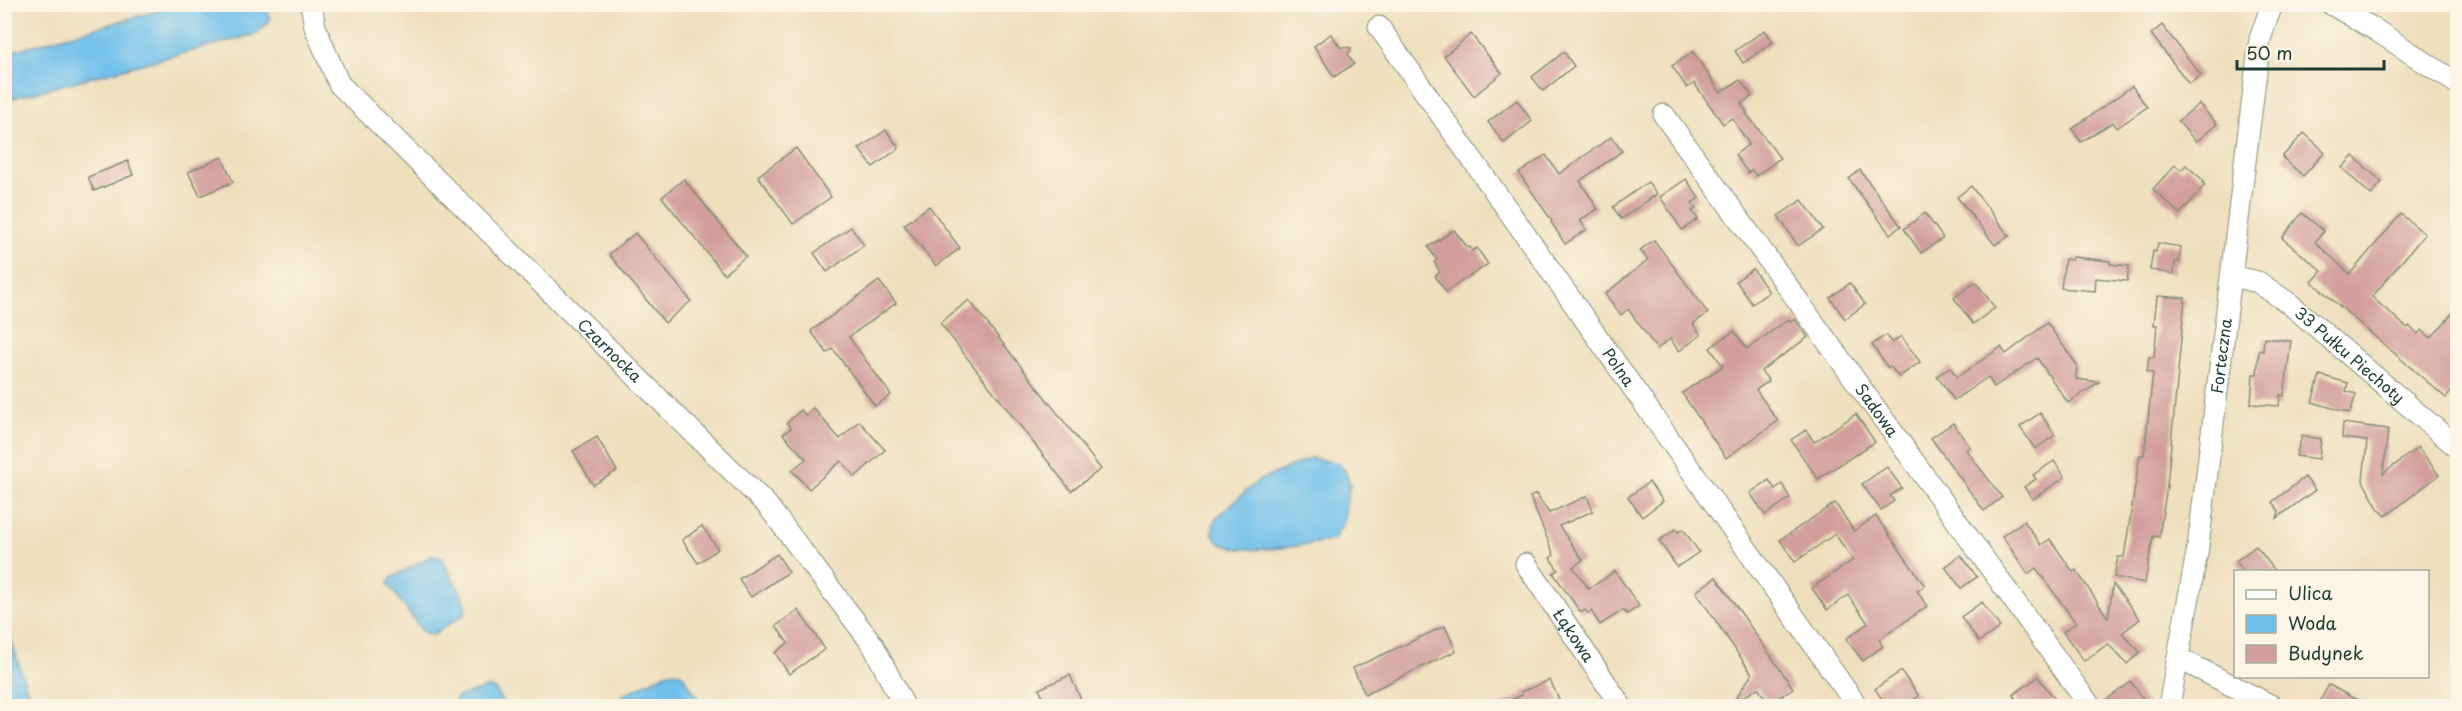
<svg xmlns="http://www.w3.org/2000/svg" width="2462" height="711" font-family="'Playpen Sans',sans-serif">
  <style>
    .water { fill: #70c0eb; stroke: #487e90; stroke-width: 1.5 }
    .building { fill: #d19e9b }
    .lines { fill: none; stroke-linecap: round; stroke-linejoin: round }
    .minor-casing { stroke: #868e78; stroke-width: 23 }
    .minor { stroke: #fff; stroke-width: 21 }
    .labels { text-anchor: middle; stroke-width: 4.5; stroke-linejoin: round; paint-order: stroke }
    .street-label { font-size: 16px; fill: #1f3d34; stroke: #fcf5e5 }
  </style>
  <rect width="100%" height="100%" fill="#fcf5e5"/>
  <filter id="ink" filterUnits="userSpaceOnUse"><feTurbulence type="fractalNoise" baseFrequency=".0167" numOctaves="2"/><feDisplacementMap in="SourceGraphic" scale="12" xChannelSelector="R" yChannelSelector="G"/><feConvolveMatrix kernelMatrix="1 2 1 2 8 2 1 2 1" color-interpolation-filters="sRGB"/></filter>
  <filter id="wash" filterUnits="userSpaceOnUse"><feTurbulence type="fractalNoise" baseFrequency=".008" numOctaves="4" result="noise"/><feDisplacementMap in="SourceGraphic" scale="24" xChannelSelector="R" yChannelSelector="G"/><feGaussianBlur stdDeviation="1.35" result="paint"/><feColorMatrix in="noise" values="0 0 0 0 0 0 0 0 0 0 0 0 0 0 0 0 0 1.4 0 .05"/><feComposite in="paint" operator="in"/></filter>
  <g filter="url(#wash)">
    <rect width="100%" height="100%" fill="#eedfbd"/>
    <g class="water">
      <path d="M 179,5 L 266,5 L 270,21 L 256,34 L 5,100 L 5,53 Z"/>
      <path d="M 1310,458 L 1338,463 L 1345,471 L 1350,484 L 1343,524 L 1333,540 C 1312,544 1188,569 1217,517 L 1258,481 Z"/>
      <path d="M 431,556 L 441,557 L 466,603 L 465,614 L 432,635 L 423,632 L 388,584 L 391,578 Z"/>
      <path d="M 5,620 L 32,706 L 5,706 Z"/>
      <path d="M 668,672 L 681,673 L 697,696 L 701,706 L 603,706 Z"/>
      <path d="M 489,687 L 496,690 L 504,706 L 458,706 L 455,702 L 457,697 Z"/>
    </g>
    <g id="blocks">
      <g class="building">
        <path d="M 2162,25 L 2201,75 L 2189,84 L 2151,34 Z"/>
        <path d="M 1765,30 L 1773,42 L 1743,63 L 1735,51 Z"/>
        <path d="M 1331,34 L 1340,47 L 1351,48 L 1348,55 L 1354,64 L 1334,77 L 1314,46 Z"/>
        <path d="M 1471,34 L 1502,73 L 1474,96 L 1444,56 Z"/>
        <path d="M 1564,52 L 1574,66 L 1543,91 L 1532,77 Z"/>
        <path d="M 1693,52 L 1720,92 L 1740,80 L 1752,96 L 1741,104 L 1747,112 L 1746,113 L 1780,158 L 1756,176 L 1752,170 L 1748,173 L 1735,155 L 1749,144 L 1732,118 L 1723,124 L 1694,83 L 1687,88 L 1672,66 Z"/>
        <path d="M 2132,86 L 2147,107 L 2117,128 L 2113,122 L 2081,142 L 2072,129 Z"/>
        <path d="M 1517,100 L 1532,121 L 1504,143 L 1488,122 Z"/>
        <path d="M 2199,104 L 2217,124 L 2196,142 L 2178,121 Z"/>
        <path d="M 886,130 L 899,148 L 873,167 L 859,149 Z"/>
        <path d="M 2304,133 L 2325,152 L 2303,176 L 2282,157 Z"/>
        <path d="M 1611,137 L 1622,151 L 1580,181 L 1598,209 L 1580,220 L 1586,230 L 1565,244 L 1551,222 L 1552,221 L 1519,173 L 1546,155 L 1559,174 Z"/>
        <path d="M 796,148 L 831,197 L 793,224 L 758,176 Z"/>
        <path d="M 2353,156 L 2382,182 L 2371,195 L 2342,168 Z"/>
        <path d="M 222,157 L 233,182 L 200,196 L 188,172 Z"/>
        <path d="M 128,161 L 133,175 L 94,191 L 88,177 Z"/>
        <path d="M 2175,165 L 2181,170 L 2186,165 L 2204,181 L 2202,183 L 2205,185 L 2180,214 L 2153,189 Z"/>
        <path d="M 1860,170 L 1901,226 L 1890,234 L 1849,179 Z"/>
        <path d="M 684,179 L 746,256 L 724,274 L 662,197 Z"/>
        <path d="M 1686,179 L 1699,198 L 1692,203 L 1696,208 L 1692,211 L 1698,219 L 1682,230 L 1660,197 Z"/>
        <path d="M 1648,182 L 1657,194 L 1621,219 L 1613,207 Z"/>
        <path d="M 1971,186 L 2009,236 L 1995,245 L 1957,197 Z"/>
        <path d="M 1802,200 L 1823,229 L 1798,246 L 1778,216 Z"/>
        <path d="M 929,206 L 960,248 L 936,266 L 904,225 Z"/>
        <path d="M 1925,213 L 1943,238 L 1921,253 L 1904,229 Z"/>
        <path d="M 2302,213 L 2324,231 L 2315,242 L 2350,274 L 2401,214 L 2425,234 L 2372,297 L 2407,328 L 2409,326 L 2418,334 L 2422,330 L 2431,338 L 2457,308 L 2457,385 L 2446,398 L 2312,282 L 2322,271 L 2282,238 Z"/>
        <path d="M 851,227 L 864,245 L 827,272 L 814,253 Z"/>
        <path d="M 1454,230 L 1468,248 L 1470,247 L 1472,251 L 1477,248 L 1488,264 L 1446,292 L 1435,276 L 1440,272 L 1434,262 L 1437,260 L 1428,247 Z"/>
        <path d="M 635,233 L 691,301 L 665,323 L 609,254 Z"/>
        <path d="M 1654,240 L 1708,313 L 1693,324 L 1701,335 L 1679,351 L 1670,339 L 1657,349 L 1628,309 L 1621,315 L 1605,294 L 1648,260 L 1640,250 Z"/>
        <path d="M 2158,243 L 2181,247 L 2179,262 L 2175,262 L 2174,274 L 2150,270 L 2153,251 L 2156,252 Z"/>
        <path d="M 2072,257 L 2110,261 L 2110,264 L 2129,266 L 2127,281 L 2096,278 L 2095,291 L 2061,288 L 2065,259 L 2072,260 Z"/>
        <path d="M 1753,269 L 1769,292 L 1752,304 L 1736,281 Z"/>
        <path d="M 879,281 L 896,303 L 849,337 L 891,395 L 875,406 L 833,349 L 827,353 L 811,331 Z"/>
        <path d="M 1976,282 L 1995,308 L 1973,324 L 1954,298 Z"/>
        <path d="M 1850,283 L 1865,304 L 1845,319 L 1830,298 Z"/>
        <path d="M 2157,296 L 2185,298 L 2167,486 L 2159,537 L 2153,536 L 2145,583 L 2114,577 L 2118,557 L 2124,557 L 2140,455 L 2144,455 L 2153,373 L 2147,372 L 2149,357 L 2154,357 L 2157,325 L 2154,325 Z"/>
        <path d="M 969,300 L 1101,469 L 1071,491 L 940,323 Z"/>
        <path d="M 1789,319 L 1791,322 L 1795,319 L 1808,337 L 1761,371 L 1769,381 L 1756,390 L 1778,421 L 1726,458 L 1682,393 L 1723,366 L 1710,348 L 1734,331 L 1747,349 Z"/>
        <path d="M 2047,323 L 2077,365 L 2076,379 L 2099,382 L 2068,403 L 2037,358 L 1994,387 L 1988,377 L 1954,400 L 1937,376 L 1950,367 L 1957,377 L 2001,347 L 2006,354 Z"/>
        <path d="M 1886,335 L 1892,343 L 1901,336 L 1920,362 L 1899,377 L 1890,366 L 1888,368 L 1872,345 Z"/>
        <path d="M 2264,338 L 2291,341 L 2284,396 L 2280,395 L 2279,406 L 2251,404 L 2253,374 L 2257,374 L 2259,350 L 2263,351 Z"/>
        <path d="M 2320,375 L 2348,383 L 2346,391 L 2356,394 L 2350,413 L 2312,402 Z"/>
        <path d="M 813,408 L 840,439 L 859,421 L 885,450 L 855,477 L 841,461 L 809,489 L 792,470 L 806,459 L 783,434 L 791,428 L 787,423 L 801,410 L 805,415 Z"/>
        <path d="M 2040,413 L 2055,435 L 2035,449 L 2020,427 Z"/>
        <path d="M 1856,414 L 1875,442 L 1818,479 L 1791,440 L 1806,430 L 1814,442 Z"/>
        <path d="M 1953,423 L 1970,447 L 1966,450 L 2002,497 L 1984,511 L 1931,438 Z"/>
        <path d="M 2343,423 L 2388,429 L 2383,474 L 2418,447 L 2439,475 L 2386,516 L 2378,508 L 2363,481 L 2367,441 L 2342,438 Z"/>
        <path d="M 2302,436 L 2321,439 L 2319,459 L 2296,456 Z"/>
        <path d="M 597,437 L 617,471 L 593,485 L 573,451 Z"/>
        <path d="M 2054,461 L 2065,477 L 2033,499 L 2024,487 L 2036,479 L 2033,475 Z"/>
        <path d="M 1887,467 L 1902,488 L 1890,496 L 1894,501 L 1881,510 L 1862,484 Z"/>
        <path d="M 2305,477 L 2315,490 L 2277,518 L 2279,511 L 2272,502 Z"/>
        <path d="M 1769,480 L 1775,489 L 1782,484 L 1790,498 L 1765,515 L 1750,493 Z"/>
        <path d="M 1649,482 L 1663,501 L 1642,517 L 1628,497 Z"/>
        <path d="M 1536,494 L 1549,513 L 1587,496 L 1593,511 L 1559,526 L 1583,560 L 1573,567 L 1589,589 L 1615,571 L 1639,606 L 1627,614 L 1623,610 L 1600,625 L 1591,611 L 1588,613 L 1585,610 L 1581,613 L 1553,573 L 1558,570 L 1550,558 L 1554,555 L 1530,497 Z"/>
        <path d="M 1835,503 L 1854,531 L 1876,516 L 1925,586 L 1917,591 L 1927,606 L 1879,640 L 1883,646 L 1863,661 L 1846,639 L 1868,623 L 1848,595 L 1827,610 L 1812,588 L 1853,560 L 1835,534 L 1795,562 L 1780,540 Z"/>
        <path d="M 2024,521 L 2041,545 L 2050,539 L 2073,572 L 2076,570 L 2108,618 L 2113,584 L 2140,619 L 2122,633 L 2140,652 L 2127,664 L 2108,644 L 2084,661 L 2063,632 L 2076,623 L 2036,568 L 2028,574 L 2002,536 Z"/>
        <path d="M 702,526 L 718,549 L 698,563 L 682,540 Z"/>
        <path d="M 1676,529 L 1678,532 L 1683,529 L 1699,552 L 1677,567 L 1659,541 Z"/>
        <path d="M 2256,546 L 2276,572 L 2244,572 L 2236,561 Z"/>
        <path d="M 777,554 L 789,572 L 751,597 L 739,579 Z"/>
        <path d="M 1961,555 L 1977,577 L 1961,588 L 1945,567 Z"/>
        <path d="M 1716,577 L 1793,688 L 1769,704 L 1758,688 L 1731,705 L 1752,674 L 1696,592 Z"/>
        <path d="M 1982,602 L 2000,627 L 1979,642 L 1961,617 Z"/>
        <path d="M 798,610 L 825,649 L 789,674 L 775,653 L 788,643 L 776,626 Z"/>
        <path d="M 1445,626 L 1456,651 L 1365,694 L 1353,668 Z"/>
        <path d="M 1901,671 L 1919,696 L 1905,706 L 1887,706 L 1875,689 Z"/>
        <path d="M 1070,675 L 1082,702 L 1072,706 L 1047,706 L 1039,689 Z"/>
        <path d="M 2038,677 L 2055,699 L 2045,706 L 2021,706 L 2013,695 Z"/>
        <path d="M 1550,680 L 1562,706 L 1497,706 L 1522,695 L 1521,692 Z"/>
        <path d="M 2131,682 L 2149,706 L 2102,706 L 2102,703 Z"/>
        <path d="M 2329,685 L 2368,706 L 2317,706 Z"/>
      </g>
    </g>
  </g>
  <g filter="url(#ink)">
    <use href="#blocks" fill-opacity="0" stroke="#868e78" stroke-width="1.5"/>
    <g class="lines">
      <g class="minor-casing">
        <g id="minor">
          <path id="s1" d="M 311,4 L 315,27 L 339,84 L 767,505 L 873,645 L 904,706"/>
          <path d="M 2331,4 L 2374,29 L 2458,84"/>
          <path id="s2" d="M 1379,27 L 1857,706"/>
          <path id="s3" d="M 1664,115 L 2090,706"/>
          <path id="s4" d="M 2232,276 L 2258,282 L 2290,304 L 2458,448"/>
          <path id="s5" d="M 1526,564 L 1621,706"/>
          <path d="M 2178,658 L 2272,706"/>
          <path id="s6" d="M 2169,706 L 2198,547 L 2260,39 L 2272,4"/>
        </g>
      </g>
      <use href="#minor" class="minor"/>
    </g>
  </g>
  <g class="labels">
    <g class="street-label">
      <text dy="6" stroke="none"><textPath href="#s1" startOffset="465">Czarnocka</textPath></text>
      <text dy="6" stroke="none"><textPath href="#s6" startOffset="354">Forteczna</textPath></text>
      <text dy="6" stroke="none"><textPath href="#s4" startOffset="144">33 Pułku Piechoty</textPath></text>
      <text dy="6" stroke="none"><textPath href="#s2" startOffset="416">Polna</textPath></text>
      <text dy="6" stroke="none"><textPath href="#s3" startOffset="364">Sadowa</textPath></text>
      <text dy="6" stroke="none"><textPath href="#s5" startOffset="86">Łąkowa</textPath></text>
    </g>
  </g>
  <rect width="2462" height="711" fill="none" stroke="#fcf5e5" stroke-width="24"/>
  <rect x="2234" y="570" width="195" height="108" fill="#fcf5e5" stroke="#a4ab9e" stroke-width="1.5"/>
  <rect x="2246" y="590" width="30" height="9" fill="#ffffff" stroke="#a4ab9e" stroke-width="1.5"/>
  <text x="2288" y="600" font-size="18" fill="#1f3d34">Ulica</text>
  <rect x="2246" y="615" width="30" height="18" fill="#70c0eb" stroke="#a4ab9e" stroke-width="1.5"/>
  <text x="2288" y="630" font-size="18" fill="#1f3d34">Woda</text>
  <rect x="2246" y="645" width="30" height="18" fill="#d19e9b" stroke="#a4ab9e" stroke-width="1.5"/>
  <text x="2288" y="660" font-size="18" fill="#1f3d34">Budynek</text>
  <path d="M2237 60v9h147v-9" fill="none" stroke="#1f3d34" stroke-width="3"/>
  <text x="2246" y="60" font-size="18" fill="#1f3d34" stroke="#fcf5e5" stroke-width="4.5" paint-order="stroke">50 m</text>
</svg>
